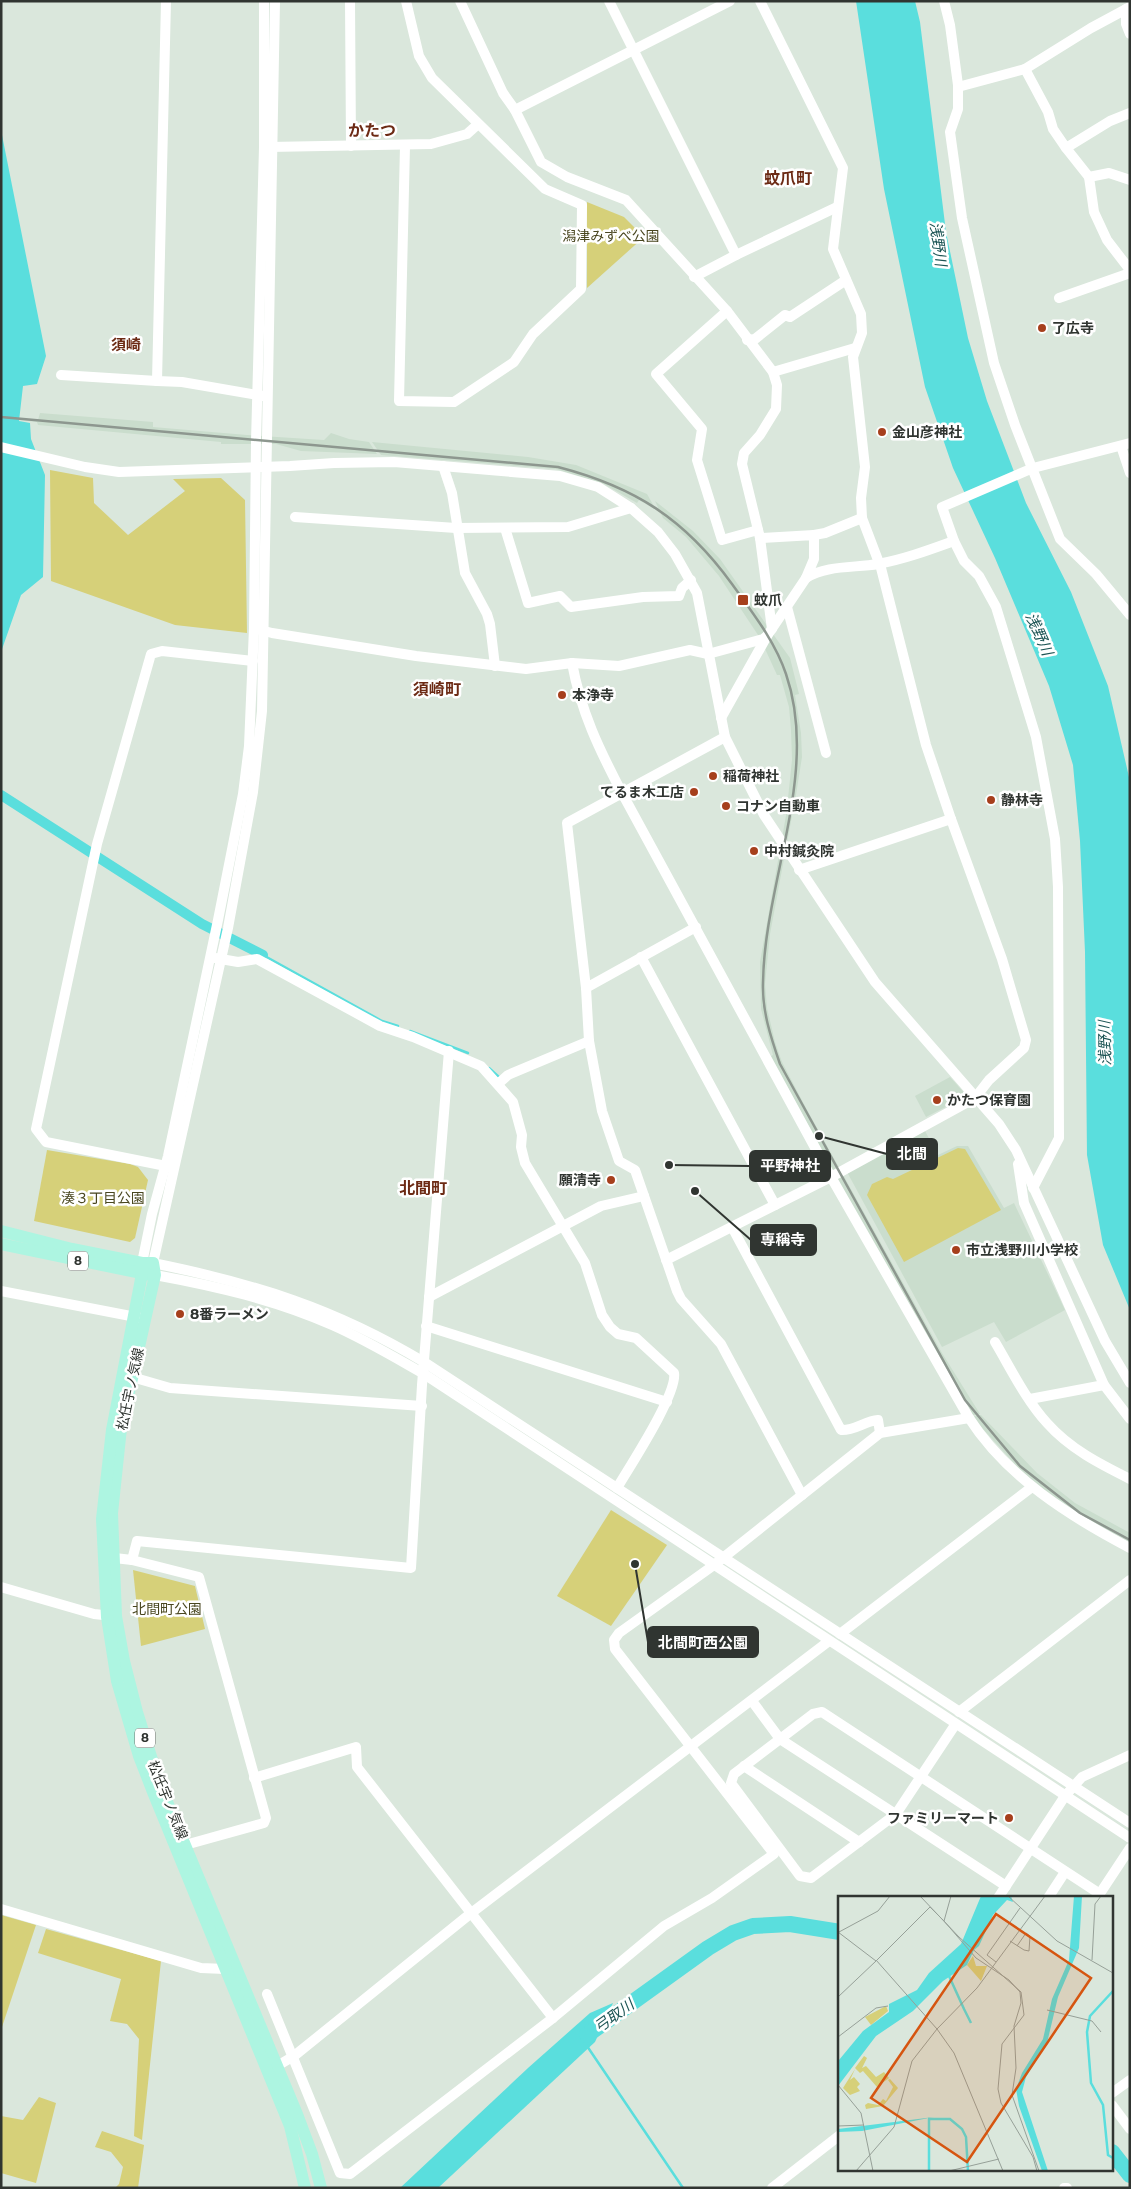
<svg xmlns="http://www.w3.org/2000/svg" width="1131" height="2189" font-family="Montserrat,'Noto Sans JP',sans-serif">
  <style>
    .built { fill: #caddcd }
    .green { fill: #d6d079 }
    .water { fill: #5adedd }
    .lines { fill: none; stroke-linecap: round; stroke-linejoin: round }
    .stream { stroke: #5adedd; stroke-width: 2.5 }
    .canal { stroke: #5adedd; stroke-width: 10 }
    .river { stroke: #5adedd; stroke-width: 16 }
    .minor { stroke: #fff; stroke-width: 10 }
    .major { stroke: #adf5e1; stroke-width: 12 }
    .rail { stroke: #8d978f; stroke-width: 2.5 }
    .poi-dot { fill: #a63f1c; stroke: #fff; stroke-width: 2 }
    .labels { text-anchor: middle; stroke-width: 5; stroke-linejoin: round; paint-order: stroke }
    .shield { fill: #fff; stroke: #6e726f; stroke-width: 1 }
    .shield-label { font-size: 12px; font-weight: bold; fill: #303531 }
    .park-label { font-size: 14px; fill: #49461f; stroke: #fff }
    .poi-label { font-size: 14px; font-weight: bold; fill: #303531; stroke: #fff; text-anchor: start }
    .street-label { font-size: 14px; fill: #303531; stroke: #fff }
    .water-label { font-size: 15px; font-style: italic; fill: #1c5454; stroke: #fff }
    .neighbourhood-label { font-size: 15px; font-weight: bold; fill: #6c2a14; stroke: #fff }
    .quarter-label { font-size: 16px; font-weight: bold; fill: #6c2a14; stroke: #fff }
    .inset-river { fill: none; stroke: #5adedd; stroke-width: 2.5 }
    .inset-road { fill: none; stroke: #96a098; stroke-width: 1 }
    .view { fill: #d65510; fill-opacity: 0.15; stroke: #d65510; stroke-width: 2.5 }
    .inset-edge { fill: none; stroke: #303531; stroke-width: 2.5 }
    .leader { fill: none; stroke: #303531; stroke-width: 2 }
    .callout-dot { fill: #303531; stroke: #fff; stroke-width: 2 }
    .callout { fill: #303531; stroke: #303531; stroke-width: 2 }
    .callout-label { font-size: 15px; text-anchor: middle; font-weight: bold; fill: #fff }
  </style>
  <rect width="100%" height="100%" fill="#dae7dc"/>
  <g class="built">
    <path d="M 40,413 L 153,422 L 153,427 L 247,435 L 324,440 L 331,433 L 349,439 L 369,442 L 377,454 L 301,451 L 276,444 L 221,444 L 221,442 L 38,425 L 37,422 L 1,418 L 38,420 Z"/>
    <path d="M 372,442 L 528,457 L 576,465 L 647,494 L 656,510 L 639,500 L 637,503 L 604,484 L 556,469 L 381,455 Z"/>
    <path d="M 655,501 L 693,531 L 720,559 L 790,658 L 799,694 L 795,695 L 801,733 L 802,757 L 793,814 L 787,808 L 792,760 L 791,730 L 789,707 L 780,675 L 777,675 L 760,638 L 719,576 L 686,537 L 663,518 Z"/>
    <path d="M 787,810 L 792,816 L 770,934 L 765,984 L 767,1008 L 775,1042 L 782,1062 L 806,1108 L 942,1353 L 980,1414 L 971,1416 L 899,1293 L 771,1056 L 773,1055 L 761,1009 L 760,962 Z"/>
    <path d="M 950,1077 L 967,1096 L 926,1117 L 915,1096 Z"/>
    <path d="M 925,1131 L 938,1155 L 957,1146 L 968,1146 L 1004,1208 L 1014,1203 L 1065,1310 L 1006,1342 L 994,1322 L 942,1347 L 847,1172 Z"/>
    <path d="M 981,1415 L 1037,1473 L 1075,1503 L 1130,1533 L 1130,1544 L 1061,1504 L 1024,1474 L 972,1417 Z"/>
  </g>
  <g class="green">
    <path d="M 587,202 L 624,217 L 644,237 L 587,288 Z"/>
    <path d="M 50,470 L 93,478 L 94,503 L 128,535 L 185,491 L 173,479 L 221,478 L 245,500 L 247,633 L 175,625 L 51,581 Z"/>
    <path d="M 958,1148 L 965,1149 L 1001,1210 L 904,1262 L 867,1195 L 872,1184 L 887,1177 L 893,1179 Z"/>
    <path d="M 47,1150 L 130,1164 L 138,1167 L 148,1180 L 135,1238 L 130,1242 L 34,1221 Z"/>
    <path d="M 611,1510 L 667,1545 L 611,1626 L 557,1596 Z"/>
    <path d="M 133,1570 L 195,1586 L 205,1629 L 141,1646 Z"/>
    <path d="M 1,1915 L 36,1925 L 1,2030 Z"/>
    <path d="M 46,1929 L 161,1961 L 142,2140 L 134,2136 L 139,2039 L 127,2024 L 110,2021 L 121,1979 L 38,1953 Z"/>
    <path d="M 39,2097 L 56,2103 L 36,2183 L 1,2173 L 1,2116 L 23,2120 Z"/>
    <path d="M 102,2131 L 144,2145 L 138,2188 L 115,2188 L 119,2184 L 123,2167 L 111,2152 L 95,2147 Z"/>
  </g>
  <g class="water">
    <path d="M 856,1 L 915,1 L 920,22 L 946,232 L 968,338 L 987,401 L 1026,503 L 1071,592 L 1108,686 L 1129,777 L 1130,1310 L 1103,1245 L 1087,1155 L 1085,952 L 1080,841 L 1073,765 L 1049,686 L 995,558 L 953,468 L 925,387 L 884,189 Z"/>
    <path d="M 1,130 L 46,356 L 37,384 L 23,386 L 19,421 L 30,423 L 31,439 L 45,475 L 43,577 L 21,595 L 1,652 Z"/>
    <path d="M 924,1138 L 930,1150 L 900,1166 L 893,1154 Z"/>
    <path d="M 613,2003 L 595,2042 L 438,2188 L 400,2188 L 528,2068 L 590,2013 Z"/>
  </g>
  <g class="lines">
    <g class="stream">
      <path d="M 263,955 L 382,1021 L 398,1026"/>
      <path d="M 410,1031 L 468,1053"/>
      <path d="M 489,1068 L 500,1078"/>
      <path d="M 587,2046 L 683,2188"/>
    </g>
    <path class="canal" d="M 1,795 L 202,924 L 263,955"/>
    <g class="river">
      <path d="M 587,2035 L 708,1948 L 733,1933 L 753,1926 L 790,1924 L 840,1932"/>
      <path d="M 1112,2152 L 1130,2175"/>
    </g>
    <g class="minor">
      <path d="M 166,1 L 157,381 L 182,382 L 263,396"/>
      <path d="M 275,1 L 262,711 L 253,792 L 228,928 L 153,1263 C 256,1284 334,1308 424,1362 L 1130,1823"/>
      <path d="M 350,1 L 351,146"/>
      <path d="M 460,1 L 503,93 L 515,110 L 541,162 L 567,177 L 626,200 L 727,311 L 773,372 L 777,385 L 776,409 L 760,435 L 744,453 L 742,464 L 760,538 L 814,535 L 814,559 L 806,578 L 767,636 L 721,718"/>
      <path d="M 609,1 L 736,255 L 694,277"/>
      <path d="M 944,1 L 950,25 L 958,85 L 958,109 L 950,132 L 962,218 L 994,363 L 1015,425 L 1060,539 L 1096,574 L 1130,615"/>
      <path d="M 1126,9 L 1126,24 L 1130,34"/>
      <path d="M 1025,69 L 1048,112 L 1053,129 L 1066,148 L 1110,121 L 1130,113"/>
      <path d="M 958,87 L 1025,69 L 1091,28 L 1130,7"/>
      <path d="M 515,110 L 730,1"/>
      <path d="M 405,146 L 399,401 L 454,402 L 514,362 L 533,334 L 581,289 L 582,205 L 545,189 L 432,78 L 419,56 L 406,1"/>
      <path d="M 269,147 L 431,144 L 467,134 L 477,125"/>
      <path d="M 1066,148 L 1089,177 L 1109,173 L 1130,180"/>
      <path d="M 1089,177 L 1094,212 L 1107,240 L 1130,270"/>
      <path d="M 736,255 L 837,207"/>
      <path d="M 1059,298 L 1130,273"/>
      <path d="M 727,311 L 656,374 L 702,429 L 697,460 L 722,540 L 758,530"/>
      <path d="M 747,340 L 755,339 L 785,315 L 790,317 L 846,280"/>
      <path d="M 773,372 L 855,348"/>
      <path d="M 61,375 L 157,381"/>
      <path d="M 1121,446 L 1130,473"/>
      <path d="M 1,447 L 85,467 L 119,472 L 290,466 L 334,463 L 394,462 L 560,476 L 598,487 L 631,508 L 658,532 L 675,554 L 697,593 L 725,737 L 764,815 L 875,982 L 999,1124 L 1016,1150 L 1105,1341 L 1130,1383"/>
      <path d="M 443,466 L 452,493 L 465,573 L 487,614 L 490,624 L 495,666"/>
      <path d="M 295,517 L 456,528 L 568,527 L 631,508"/>
      <path d="M 505,528 L 528,603 L 560,596 L 571,607 L 643,597 L 679,596 L 682,588 L 691,580"/>
      <path d="M 814,535 L 825,533 L 862,518"/>
      <path d="M 760,538 L 772,629"/>
      <path d="M 806,578 C 826,565 855,568 878,564 C 905,559 929,550 954,541"/>
      <path d="M 787,607 L 826,753"/>
      <path d="M 257,629 L 272,633 L 416,656 L 526,669 L 572,663 L 619,666 L 690,650 L 708,654 L 763,639 L 767,636"/>
      <path d="M 572,663 C 581,712 599,749 622,793 L 831,1177 L 969,1418 C 1007,1477 1069,1516 1130,1548"/>
      <path d="M 725,737 L 567,823 L 586,988 L 589,1041 L 602,1111 L 619,1161 L 635,1170 L 677,1291 L 681,1299 L 721,1344 L 802,1495"/>
      <path d="M 799,870 L 951,819"/>
      <path d="M 641,957 L 775,1205"/>
      <path d="M 215,958 L 238,962 L 257,959 L 380,1026 L 413,1037 L 481,1066 L 513,1102 L 522,1135 L 521,1147 L 525,1163 L 585,1263 L 602,1315 L 610,1327 L 618,1334 L 636,1338 L 674,1373 C 678,1393 630,1466 617,1488"/>
      <path d="M 586,988 L 696,927"/>
      <path d="M 499,1083 L 508,1075 L 589,1041"/>
      <path d="M 1018,1164 L 1024,1203 L 1104,1385 L 1130,1419"/>
      <path d="M 171,1167 L 46,1142 L 36,1129 L 97,844 L 151,654 L 162,651 L 253,661"/>
      <path d="M 1033,1188 L 1059,1138 L 1058,887 L 1055,839 L 1036,737 L 996,607 L 979,576 L 964,561 L 954,541 L 942,507 L 1033,468 L 1130,443"/>
      <path d="M 733,1229 L 841,1430 C 854,1431 865,1421 878,1420 L 880,1433"/>
      <path d="M 666,1260 L 831,1177 L 975,1098 L 989,1080 L 1024,1048 L 1026,1040 L 1002,959 L 951,819 L 926,745 L 881,568 L 862,518 L 861,498 L 865,467 L 853,357 L 862,333 L 861,314 L 833,249 L 843,168 L 760,1"/>
      <path d="M 142,1263 L 152,1214 L 168,1156 L 218,920 L 243,794 L 249,746 L 254,628 L 256,441 L 264,147 L 264,1"/>
      <path d="M 155,1275 C 215,1286 276,1300 332,1325 C 364,1339 394,1357 424,1374 L 1130,1838"/>
      <path d="M 1,1291 L 141,1318"/>
      <path d="M 429,1297 L 601,1206 L 644,1196"/>
      <path d="M 426,1326 L 667,1402"/>
      <path d="M 995,1342 C 1011,1369 1026,1400 1047,1423 C 1070,1449 1100,1464 1130,1479"/>
      <path d="M 125,1375 L 170,1388 L 422,1406"/>
      <path d="M 1030,1399 L 1104,1385"/>
      <path d="M 106,1557 L 132,1560 L 199,1577 L 266,1818 L 264,1823 L 178,1847"/>
      <path d="M 132,1560 L 137,1541 L 411,1568 L 422,1385 L 449,1051"/>
      <path d="M 1,1587 L 94,1614 L 113,1616"/>
      <path d="M 840,1634 L 1032,1487"/>
      <path d="M 752,1701 L 780,1739 L 1006,1886"/>
      <path d="M 959,1712 L 1130,1580"/>
      <path d="M 955,1725 L 896,1814 L 811,1878 L 800,1876 L 731,1783 L 734,1774 L 813,1714 L 822,1712 L 1100,1894"/>
      <path d="M 744,1766 L 859,1842"/>
      <path d="M 254,1778 L 356,1747 L 357,1767 L 553,2018"/>
      <path d="M 998,1898 L 1065,1796 L 1082,1777 L 1130,1755"/>
      <path d="M 1048,1898 L 1065,1872"/>
      <path d="M 1097,1898 L 1130,1848"/>
      <path d="M 1,1909 L 201,1968 L 225,1969 L 232,1966"/>
      <path d="M 267,1994 L 340,2173 L 350,2174 L 553,2018 L 664,1926 L 712,1898 L 774,1854 L 615,1649 L 614,1640 L 619,1633 L 714,1565 L 880,1433 L 969,1418"/>
      <path d="M 272,2069 L 294,2056 L 470,1914 L 829,1641"/>
      <path d="M 1112,2093 L 1130,2080"/>
      <path d="M 1112,2105 L 1130,2129"/>
      <path d="M 772,2188 L 840,2135"/>
      <path d="M 1064,2188 L 1067,2188"/>
    </g>
    <g class="major">
      <path d="M 1,1231 L 72,1249 L 142,1263 L 153,1263 L 155,1275 L 121,1428 L 112,1513 L 116,1616 L 124,1661 L 137,1712 L 160,1785 L 297,2114 L 312,2154 L 321,2188"/>
      <path d="M 1,1244 L 150,1275"/>
      <path d="M 142,1263 L 142,1274 L 112,1430 L 102,1519 L 107,1617 L 117,1681 L 139,1756 L 153,1792 L 290,2126 L 305,2188"/>
    </g>
    <path class="rail" d="M 1,417 L 558,467 C 635,487 685,519 732,584 C 752,612 775,641 786,674 C 820,773 764,882 763,983 C 762,1011 771,1038 780,1064 L 965,1400 L 1020,1466 L 1080,1513 L 1130,1540"/>
  </g>
  <g class="poi-dot">
    <circle cx="1042" cy="328" r="5"/>
    <circle cx="882" cy="432" r="5"/>
    <rect x="737" y="594" width="12" height="12" rx="2.5"/>
    <circle cx="562" cy="695" r="5"/>
    <circle cx="713" cy="776" r="5"/>
    <circle cx="694" cy="792" r="5"/>
    <circle cx="991" cy="800" r="5"/>
    <circle cx="726" cy="806" r="5"/>
    <circle cx="754" cy="851" r="5"/>
    <circle cx="937" cy="1100" r="5"/>
    <circle cx="611" cy="1180" r="5"/>
    <circle cx="956" cy="1250" r="5"/>
    <circle cx="180" cy="1314" r="5"/>
    <circle cx="1009" cy="1818" r="5"/>
  </g>
  <g class="labels">
    <g class="shield">
      <rect x="68" y="1251.5" width="20" height="19" rx="4"/>
      <rect x="135" y="1728.5" width="20" height="19" rx="4"/>
    </g>
    <g class="shield-label">
      <text x="78" y="1265">8</text>
      <text x="145" y="1742">8</text>
    </g>
    <g class="park-label">
      <text x="611" y="241">潟津みずべ公園</text>
      <text x="103" y="1203">湊３丁目公園</text>
      <text x="167" y="1614">北間町公園</text>
    </g>
    <g class="poi-label">
      <text x="1052" y="333">了広寺</text>
      <text x="892" y="437">金山彦神社</text>
      <text x="754" y="605">蚊爪</text>
      <text x="572" y="700">本浄寺</text>
      <text x="723" y="781">稲荷神社</text>
      <text x="684" y="797" text-anchor="end">てるま木工店</text>
      <text x="1001" y="805">静林寺</text>
      <text x="736" y="811">コナン自動車</text>
      <text x="764" y="856">中村鍼灸院</text>
      <text x="947" y="1105">かたつ保育園</text>
      <text x="601" y="1185" text-anchor="end">願清寺</text>
      <text x="966" y="1255">市立浅野川小学校</text>
      <text x="190" y="1319">8番ラーメン</text>
      <text x="999" y="1823" text-anchor="end">ファミリーマート</text>
    </g>
    <g class="street-label">
      <text transform="translate(130 1389) rotate(-78)" y="5">松任宇ノ気線</text>
      <text transform="translate(168 1800) rotate(68)" y="5">松任宇ノ気線</text>
    </g>
    <g class="water-label">
      <text transform="translate(938 244) rotate(82)" y="5">浅野川</text>
      <text transform="translate(1039 634) rotate(66)" y="5">浅野川</text>
      <text transform="translate(1105 1043) rotate(-91)" y="5">浅野川</text>
      <text transform="translate(614 2016) rotate(-36)" y="5">弓取川</text>
    </g>
    <g class="neighbourhood-label">
      <text x="126" y="350">須崎</text>
    </g>
    <g class="quarter-label">
      <text x="372" y="136">かたつ</text>
      <text x="788" y="184">蚊爪町</text>
      <text x="437" y="695">須崎町</text>
      <text x="423" y="1194">北間町</text>
    </g>
  </g>
  <g transform="translate(838 1896)">
    <rect width="275" height="275" fill="#dae7dc"/>
    <path d="M 135,60 L 138,70 L 149,70 L 143,85 L 129,69 ZM 48,110 L 50,115 L 33,129 L 27,121 ZM 26,160 L 29,162 L 24,172 L 28,170 L 38,181 L 46,176 L 51,182 L 39,191 L 25,175 L 22,177 L 17,172 ZM 17,173 L 12,184 L 16,181 L 22,188 L 19,191 L 22,195 L 12,199 L 5,192 ZM 52,183 L 60,192 L 45,210 L 28,213 L 27,209 L 30,207 L 40,209 L 45,203 L 48,205 L 55,191 L 50,184 Z" fill="#d6d079"/>
    <path d="M 143,0 L 173,0 L 175,6 L 169,4 L 155,19 L 141,50 L 136,54 L 129,69 L 105,85 L 75,115 L 38,140 L 0,190 L 1,164 L 25,135 L 51,116 L 51,108 L 79,94 L 91,77 L 123,48 ZM 236,0 L 244,0 L 241,52 L 220,101 L 209,147 L 188,181 L 184,196 L 210,275 L 204,275 L 181,210 L 178,193 L 184,177 L 205,143 L 214,103 L 231,64 ZM 96,221 L 24,235 L 0,236 L 0,233 Z" fill="#5adedd"/>
    <path class="inset-river" d="M 111,80 L 126,113M 275,95 L 252,120 L 249,136 L 253,187 L 265,209 L 270,259 L 275,262M 126,113 L 133,127M 90,223 L 112,223 L 124,233 L 128,241 L 130,275M 91,223 L 91,275"/>
    <path class="inset-road" d="M 82,0 L 121,41 L 183,96 L 186,119 L 164,148 L 160,193 L 163,207 L 195,261 L 199,275M 170,0 L 219,45 L 275,77M 106,25 L 138,62 L 171,84 L 182,96 L 183,107 L 176,130 L 178,172 L 174,199 L 201,275M 106,25 L 113,0M 0,36 L 38,65 L 0,101M 1,36 L 40,15 L 52,0M 172,45 L 186,54 L 191,55 L 192,40 L 188,37 L 179,50M 254,64 L 257,8 L 263,0M 38,65 L 92,11 L 106,25M 158,66 L 149,59 L 182,12M 209,114 L 254,125 L 263,136M 0,141 L 38,112 L 50,110M 0,189 L 23,217 L 35,275M 0,230 L 26,229M 18,275 L 56,231 L 74,165 L 99,133 L 38,64M 111,275 L 161,263M 165,275 L 116,157 L 99,133 L 139,92 L 207,0"/>
    <path class="view" d="M 158,18 L 253,82 L 129,266 L 33,202 Z"/>
    <rect width="275" height="275" class="inset-edge"/>
  </g>
  <path class="leader" d="M819 1136L887 1154M669 1165L750 1166M695 1191L751 1240M635 1564L648 1642"/>
  <g class="callout-dot">
    <circle cx="819" cy="1136" r="5"/>
    <circle cx="669" cy="1165" r="5"/>
    <circle cx="695" cy="1191" r="5"/>
    <circle cx="635" cy="1564" r="5"/>
  </g>
  <g class="callout">
    <rect x="887" y="1139" width="50" height="30" rx="5"/>
    <rect x="750" y="1151" width="80" height="30" rx="5"/>
    <rect x="751" y="1225" width="65" height="30" rx="5"/>
    <rect x="648" y="1627" width="110" height="30" rx="5"/>
  </g>
  <g class="callout-label">
    <text x="912" y="1159">北間</text>
    <text x="790" y="1171">平野神社</text>
    <text x="783" y="1245">専稱寺</text>
    <text x="703" y="1648">北間町西公園</text>
  </g>
  <rect width="1131" height="2189" fill="none" stroke="#303531" stroke-width="5"/>
</svg>
